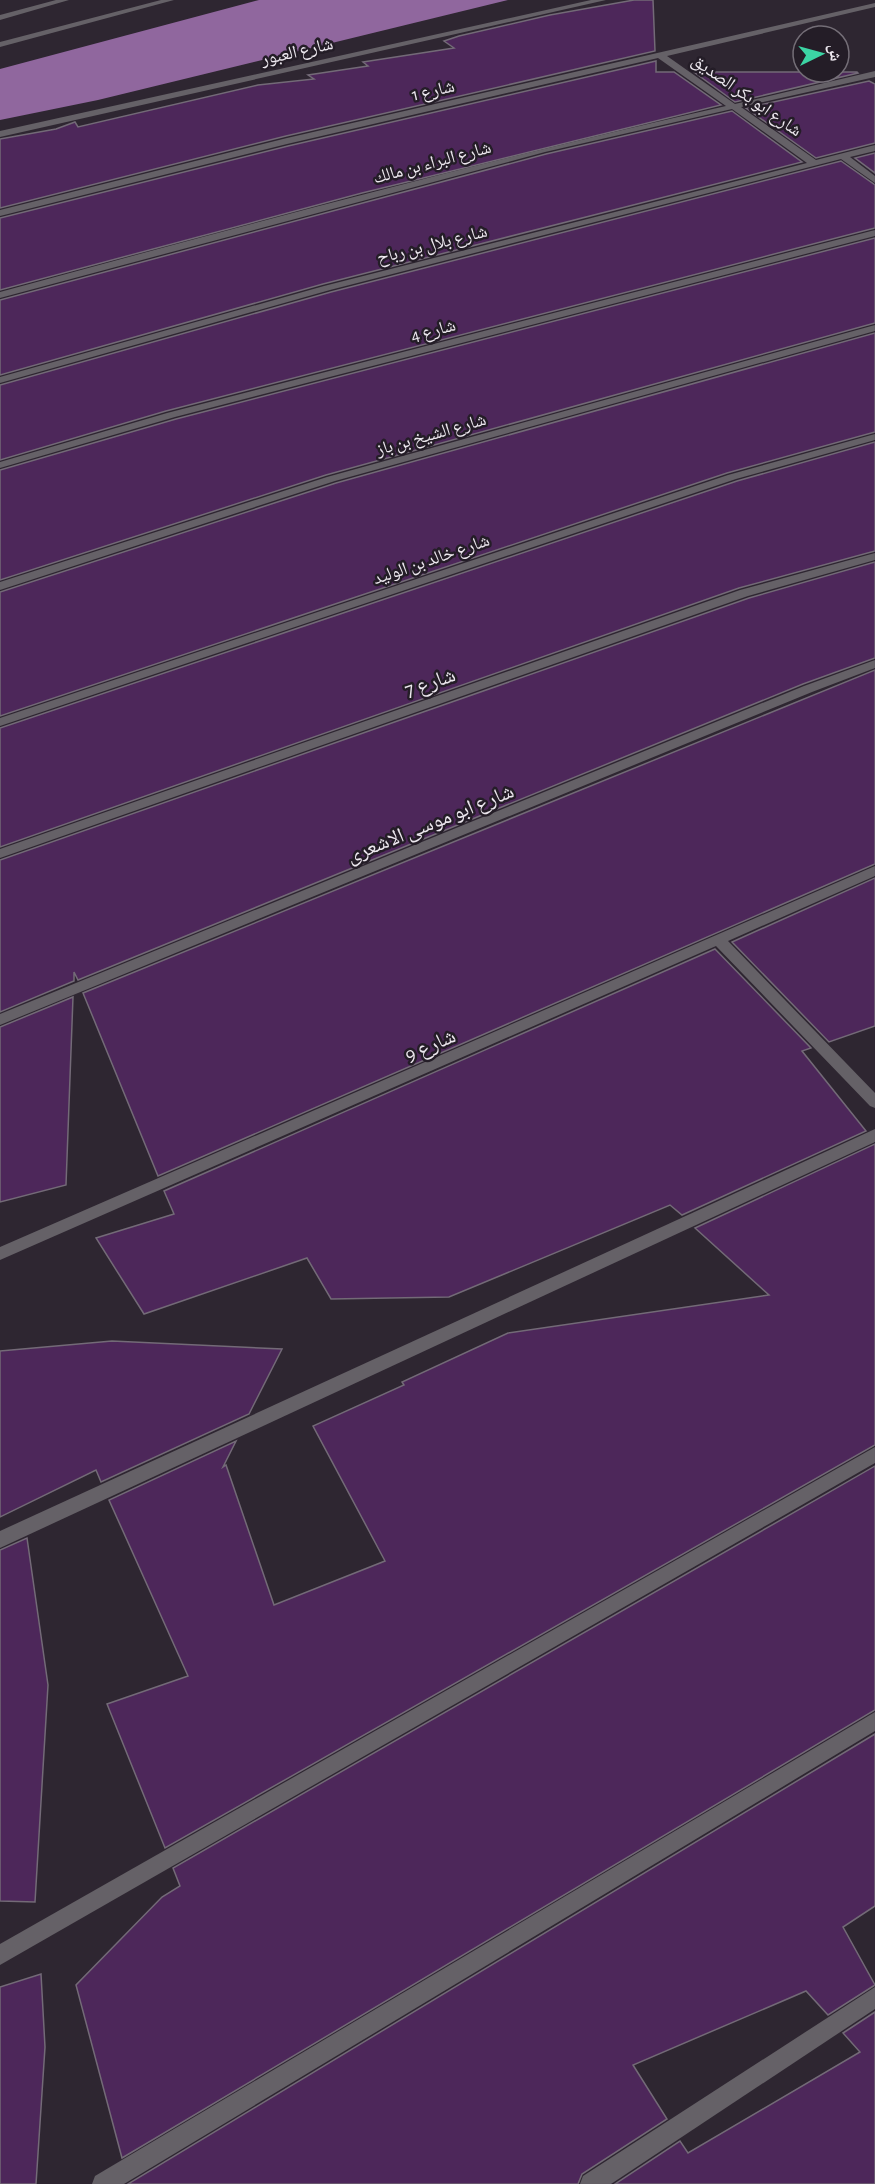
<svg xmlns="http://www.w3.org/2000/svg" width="875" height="2184" font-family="'Alegreya Sans','Noto Naskh Arabic',sans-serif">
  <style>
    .water { fill: #90679e }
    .building { fill: #4d275a; stroke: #736a77; stroke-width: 1.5 }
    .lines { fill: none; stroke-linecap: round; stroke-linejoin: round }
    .lane { fill: #656167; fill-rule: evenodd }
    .street { fill: #656167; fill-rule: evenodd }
    .labels { text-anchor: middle; stroke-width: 5; stroke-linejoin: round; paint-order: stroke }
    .far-street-label { font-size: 18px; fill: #ece7ee; stroke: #241d27 }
    .street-label { font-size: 21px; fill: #ece7ee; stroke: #241d27 }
  </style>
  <rect width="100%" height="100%" fill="#2e2631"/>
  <path class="water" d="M 259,0 L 508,0 L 98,100 L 0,120 L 0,69 Z"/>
  <g class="building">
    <path d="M 634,0 L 653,0 L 655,51 L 286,136 L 0,208 L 0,139 L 56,129 L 75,122 L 78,127 L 258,85 L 314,79 L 308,75 L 368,66 L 363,62 L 454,48 L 444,41 L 459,36 L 550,15 Z"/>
    <path d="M 656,61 L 656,72 L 674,72 L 721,105 L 362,193 L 0,290 L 0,218 L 288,146 Z"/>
    <path d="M 694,72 L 857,72 L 858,73 L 735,102 Z"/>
    <path d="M 869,81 L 875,84 L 875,143 L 816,158 L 746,108 Z"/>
    <path d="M 732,111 L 802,162 L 323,284 L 0,375 L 0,300 L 546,154 Z"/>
    <path d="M 875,153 L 875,173 L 855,158 Z"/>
    <path d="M 841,161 L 875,185 L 875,228 L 166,411 L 0,460 L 0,385 L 331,292 Z"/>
    <path d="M 875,238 L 875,323 L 326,475 L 0,580 L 0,470 L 176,419 Z"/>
    <path d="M 875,333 L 875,432 L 727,473 L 0,716 L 0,592 L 336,483 Z"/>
    <path d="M 875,442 L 875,551 L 739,588 L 0,847 L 0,728 L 737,481 Z"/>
    <path d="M 875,562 L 875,658 L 803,684 L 78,980 L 74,972 L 74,981 L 0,1012 L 0,860 L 749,598 Z"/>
    <path d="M 875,670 L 875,864 L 158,1176 L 83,993 Z"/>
    <path d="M 875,878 L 875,1026 L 829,1042 L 732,942 Z"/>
    <path d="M 715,949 L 811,1048 L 802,1051 L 866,1131 L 682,1215 L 670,1205 L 449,1297 L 331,1299 L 307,1258 L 144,1314 L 96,1238 L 174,1214 L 164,1191 Z"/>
    <path d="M 73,997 L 66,1185 L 0,1202 L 0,1027 Z"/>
    <path d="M 875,1144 L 875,1445 L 165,1848 L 107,1704 L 188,1676 L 109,1500 L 236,1441 L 223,1467 L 226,1465 L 274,1605 L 385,1561 L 313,1426 L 404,1385 L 402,1382 L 508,1333 L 769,1295 L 695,1228 Z"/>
    <path d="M 112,1341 L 282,1349 L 249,1414 L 101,1482 L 96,1470 L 0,1517 L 0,1351 Z"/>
    <path d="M 875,1466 L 875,1710 L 122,2158 L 76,1985 L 162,1897 L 180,1886 L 173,1868 Z"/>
    <path d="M 27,1538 L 48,1685 L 35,1902 L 0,1901 L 0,1550 Z"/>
    <path d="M 875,1734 L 875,1906 L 843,1927 L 875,1985 L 828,2015 L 806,1991 L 633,2065 L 667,2119 L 582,2174 L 578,2184 L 128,2184 Z"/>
    <path d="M 41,1974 L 45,2047 L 36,2184 L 0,2184 L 0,1987 Z"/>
    <path d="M 875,2012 L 875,2184 L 615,2184 L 680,2141 L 688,2153 L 860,2052 L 843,2033 Z"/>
  </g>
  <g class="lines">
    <path class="lane" d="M 56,0 L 69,0 L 0,20 L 0,15 Z"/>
    <g class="street">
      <path d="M 161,0 L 174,0 L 0,47 L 0,42 Z"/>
      <path d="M 591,0 L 606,0 L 0,137 L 0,131 Z"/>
      <path d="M 875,3 L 875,7 L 667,56 L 735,104 L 875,71 L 875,77 L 741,107 L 816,160 L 875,145 L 875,151 L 850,157 L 875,176 L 875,183 L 841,159 L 330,290 L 0,383 L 0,377 L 324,286 L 807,163 L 732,109 L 545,152 L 0,298 L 0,292 C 241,226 483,161 726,106 L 658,58 L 287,144 L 0,216 L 0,210 L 287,138 Z"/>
      <path d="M 875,230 L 875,236 L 175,417 L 0,468 L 0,462 L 167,413 Z"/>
      <path d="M 875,325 L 875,331 L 335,481 L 0,590 L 0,582 L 327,477 Z"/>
      <path d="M 875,434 L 875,440 L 736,479 L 0,726 L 0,718 L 728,475 Z"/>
      <path d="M 875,553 L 875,560 L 748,596 L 0,858 L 0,849 L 740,590 Z"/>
      <path d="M 875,660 L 875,668 L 812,692 L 0,1025 L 0,1014 L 804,686 Z"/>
      <path d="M 875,866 L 875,876 L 728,941 L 875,1093 L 875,1108 L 870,1106 L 716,946 L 0,1260 L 0,1247 Z"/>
      <path d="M 875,1129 L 875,1142 L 0,1548 L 0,1531 Z"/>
      <path d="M 875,1447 L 875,1463 L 0,1965 L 0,1944 Z"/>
      <path d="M 875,1712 L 875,1731 L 124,2184 L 92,2184 L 95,2176 Z"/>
      <path d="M 875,1987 L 875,2009 L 611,2184 L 580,2184 L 583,2176 Z"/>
    </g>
  </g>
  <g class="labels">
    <g class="far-street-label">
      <text transform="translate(297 51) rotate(-13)" y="6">شارع العبور</text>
      <text transform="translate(433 90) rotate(-13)" y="6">شارع 1</text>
      <text transform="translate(747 95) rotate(35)" y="6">شارع ابو بكر الصديق</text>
      <text transform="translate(432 162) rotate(-15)" y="6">شارع البراء بن مالك</text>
      <text transform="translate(432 244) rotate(-14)" y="6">شارع بلال بن رباح</text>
      <text transform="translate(433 330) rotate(-15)" y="6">شارع 4</text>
      <text transform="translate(431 434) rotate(-16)" y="6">شارع الشيخ بن باز</text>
      <text transform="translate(431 559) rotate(-19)" y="6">شارع خالد بن الوليد</text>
    </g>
    <g class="street-label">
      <text transform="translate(430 682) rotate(-19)" y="7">شارع 7</text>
      <text transform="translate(430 823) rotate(-22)" y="7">شارع ابو موسى الاشعرى</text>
      <text transform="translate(430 1045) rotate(-24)" y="7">شارع 9</text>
    </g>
  </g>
  <g transform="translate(821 54) rotate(85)"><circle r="28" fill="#241d27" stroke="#746e77" stroke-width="1.5"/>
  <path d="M0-4.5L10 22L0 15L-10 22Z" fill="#3cd4a4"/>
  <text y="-9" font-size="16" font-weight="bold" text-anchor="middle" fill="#ece7ee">ش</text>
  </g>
</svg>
